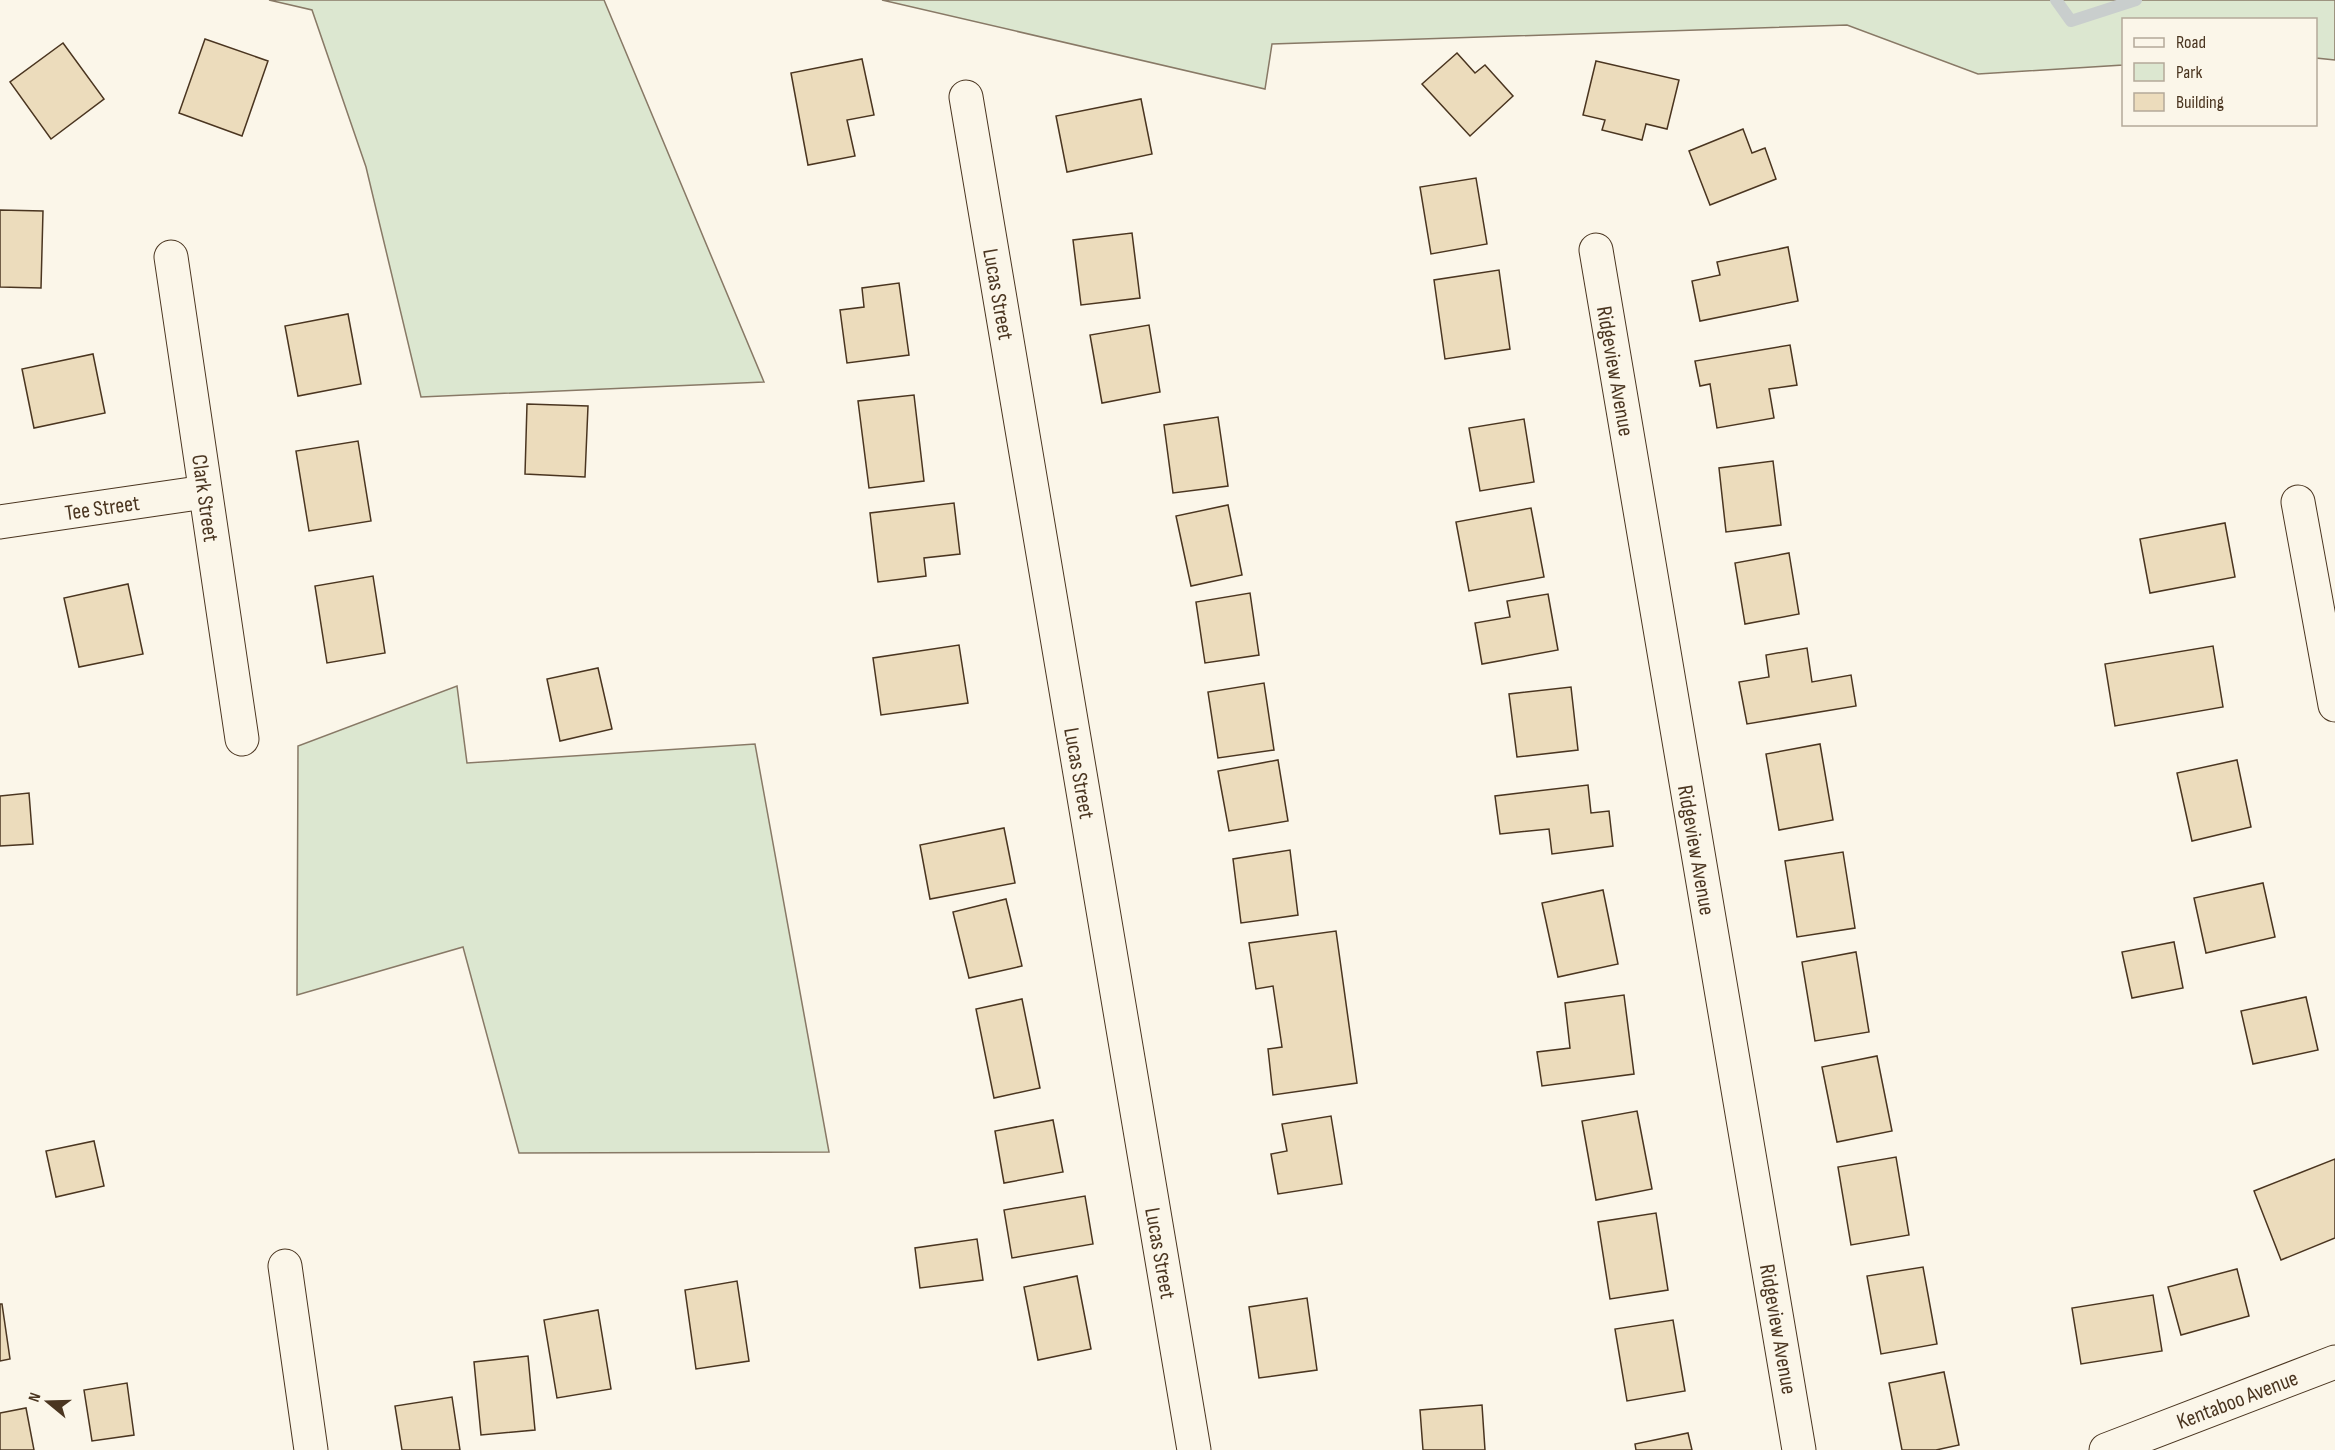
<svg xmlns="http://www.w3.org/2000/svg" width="2335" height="1450" font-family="'Sofia Sans Condensed',sans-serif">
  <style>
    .green { fill: #dce7d0; stroke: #887966; stroke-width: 1.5 }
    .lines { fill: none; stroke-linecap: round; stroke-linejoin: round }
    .stream { stroke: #c9cecd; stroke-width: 12 }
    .building { fill: #ecdcbc; stroke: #4a3520; stroke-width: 1.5 }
    .minor-casing { stroke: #4a3520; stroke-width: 35 }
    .minor { stroke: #fbf6e9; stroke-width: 33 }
    .labels { text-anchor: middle; stroke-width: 4.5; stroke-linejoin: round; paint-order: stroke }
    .street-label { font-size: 22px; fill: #4a3520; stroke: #fbf6e9 }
  </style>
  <rect width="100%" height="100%" fill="#fbf6e9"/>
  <g class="green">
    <path d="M 269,0 L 604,0 L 764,382 L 421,397 L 366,167 L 312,10 Z"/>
    <path d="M 882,0 L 2335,0 L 2335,60 L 2316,58 L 2316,20 L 2124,20 L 2123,65 L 1978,74 L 1847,25 L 1272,44 L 1265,89 Z"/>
    <path d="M 457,686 L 467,763 L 755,744 L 829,1152 L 519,1153 L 463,947 L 297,995 L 298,746 Z"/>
  </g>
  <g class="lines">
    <path class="stream" d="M 2056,0 L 2071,21 L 2136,0"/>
  </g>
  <g class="building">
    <path d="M 205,39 L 268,61 L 242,136 L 179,113 Z"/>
    <path d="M 63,43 L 104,99 L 51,139 L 10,82 Z"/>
    <path d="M 1457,53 L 1475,73 L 1485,65 L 1513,96 L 1470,136 L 1422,84 Z"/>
    <path d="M 862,59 L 874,115 L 847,120 L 855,156 L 808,165 L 791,73 Z"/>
    <path d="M 1596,61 L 1679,80 L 1667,129 L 1646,124 L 1642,140 L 1602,130 L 1605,120 L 1583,115 Z"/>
    <path d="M 1141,99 L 1152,154 L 1067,172 L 1056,116 Z"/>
    <path d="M 1743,129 L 1752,153 L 1765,148 L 1776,179 L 1710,205 L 1689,151 Z"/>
    <path d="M 1476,178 L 1487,244 L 1431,254 L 1420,187 Z"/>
    <path d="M 0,210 L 43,211 L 41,288 L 0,287 Z"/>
    <path d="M 1132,233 L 1140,298 L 1081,305 L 1073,240 Z"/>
    <path d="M 1788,247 L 1798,301 L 1700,321 L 1692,281 L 1720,275 L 1717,262 Z"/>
    <path d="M 1499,270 L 1510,349 L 1445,359 L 1434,280 Z"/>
    <path d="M 899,283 L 909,355 L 847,363 L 840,310 L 864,307 L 862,288 Z"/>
    <path d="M 348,314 L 361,384 L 298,396 L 285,326 Z"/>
    <path d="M 1149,325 L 1160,392 L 1102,403 L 1090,335 Z"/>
    <path d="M 1790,345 L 1797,385 L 1769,389 L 1774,418 L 1717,428 L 1710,384 L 1700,386 L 1695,361 Z"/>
    <path d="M 93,354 L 105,413 L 34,428 L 22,369 Z"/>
    <path d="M 914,395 L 924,481 L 869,488 L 858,401 Z"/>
    <path d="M 527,404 L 588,406 L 585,477 L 525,474 Z"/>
    <path d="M 1218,417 L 1228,486 L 1173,493 L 1164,425 Z"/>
    <path d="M 1524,419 L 1534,482 L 1480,491 L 1469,428 Z"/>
    <path d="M 358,441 L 371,521 L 309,531 L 296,451 Z"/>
    <path d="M 1773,461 L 1781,525 L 1726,532 L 1719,468 Z"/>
    <path d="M 954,503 L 960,554 L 924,558 L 926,576 L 878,582 L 870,513 Z"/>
    <path d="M 1228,505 L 1242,575 L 1191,586 L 1176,516 Z"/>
    <path d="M 1531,508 L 1544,577 L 1469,591 L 1456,522 Z"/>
    <path d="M 2225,523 L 2235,577 L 2150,593 L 2140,539 Z"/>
    <path d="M 1789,553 L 1799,614 L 1745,624 L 1735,563 Z"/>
    <path d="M 373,576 L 385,653 L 327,663 L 315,586 Z"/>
    <path d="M 128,584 L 143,654 L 79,667 L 64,598 Z"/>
    <path d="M 1250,593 L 1259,655 L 1205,663 L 1196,602 Z"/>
    <path d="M 1548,594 L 1558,650 L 1482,664 L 1475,623 L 1510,617 L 1507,601 Z"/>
    <path d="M 959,645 L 968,703 L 881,715 L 873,658 Z"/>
    <path d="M 2213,646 L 2223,707 L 2115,726 L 2105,664 Z"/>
    <path d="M 1807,648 L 1812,682 L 1851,675 L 1856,706 L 1747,724 L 1739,682 L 1769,677 L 1766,655 Z"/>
    <path d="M 598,668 L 612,729 L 560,741 L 547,679 Z"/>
    <path d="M 1264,683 L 1274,750 L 1218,758 L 1208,692 Z"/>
    <path d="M 1571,687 L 1578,750 L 1517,757 L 1509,694 Z"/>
    <path d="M 1820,744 L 1833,820 L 1779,830 L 1766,754 Z"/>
    <path d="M 1278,760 L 1288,821 L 1229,831 L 1218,771 Z"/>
    <path d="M 2237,760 L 2251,827 L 2192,841 L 2177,773 Z"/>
    <path d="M 1588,785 L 1591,813 L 1609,811 L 1613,846 L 1552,854 L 1549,829 L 1500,834 L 1495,796 Z"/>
    <path d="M 29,793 L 33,844 L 0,846 L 0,796 Z"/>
    <path d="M 1004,828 L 1015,883 L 930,899 L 920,845 Z"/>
    <path d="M 1290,850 L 1298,915 L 1241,923 L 1233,859 Z"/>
    <path d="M 1843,852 L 1855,928 L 1797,937 L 1785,861 Z"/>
    <path d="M 2263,883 L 2275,937 L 2206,953 L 2194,898 Z"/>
    <path d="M 1603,890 L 1618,964 L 1558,977 L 1542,903 Z"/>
    <path d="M 1006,899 L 1022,966 L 969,978 L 953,912 Z"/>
    <path d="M 1336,931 L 1357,1083 L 1273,1095 L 1268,1049 L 1282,1047 L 1273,986 L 1256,989 L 1249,943 Z"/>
    <path d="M 2174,942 L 2183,988 L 2132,998 L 2122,952 Z"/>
    <path d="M 1856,952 L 1869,1032 L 1815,1041 L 1802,962 Z"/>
    <path d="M 1624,995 L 1634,1074 L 1542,1086 L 1537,1052 L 1570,1048 L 1565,1003 Z"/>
    <path d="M 2306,997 L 2318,1050 L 2253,1064 L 2241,1011 Z"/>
    <path d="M 1022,999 L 1040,1088 L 994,1098 L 976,1009 Z"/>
    <path d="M 1877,1056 L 1892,1131 L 1837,1142 L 1822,1067 Z"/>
    <path d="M 1637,1111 L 1652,1189 L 1596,1200 L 1582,1121 Z"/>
    <path d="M 1331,1116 L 1342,1184 L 1278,1194 L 1271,1154 L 1287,1151 L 1282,1124 Z"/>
    <path d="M 1053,1120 L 1063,1172 L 1004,1183 L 995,1131 Z"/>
    <path d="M 94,1141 L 104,1186 L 56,1197 L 46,1151 Z"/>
    <path d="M 1896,1157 L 1909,1235 L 1851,1245 L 1838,1167 Z"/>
    <path d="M 2335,1159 L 2335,1238 L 2281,1260 L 2254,1191 Z"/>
    <path d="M 1085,1196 L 1093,1244 L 1012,1258 L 1004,1210 Z"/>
    <path d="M 1656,1213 L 1668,1290 L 1610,1299 L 1598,1222 Z"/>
    <path d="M 977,1239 L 983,1280 L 920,1288 L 915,1248 Z"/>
    <path d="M 1923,1267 L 1937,1344 L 1881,1354 L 1867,1276 Z"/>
    <path d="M 2237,1269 L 2249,1316 L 2181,1335 L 2168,1287 Z"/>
    <path d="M 1077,1276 L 1091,1349 L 1038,1360 L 1024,1287 Z"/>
    <path d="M 737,1281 L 749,1361 L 696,1369 L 685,1290 Z"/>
    <path d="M 2153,1295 L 2162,1351 L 2081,1364 L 2072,1308 Z"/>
    <path d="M 1307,1298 L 1317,1370 L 1259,1378 L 1249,1307 Z"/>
    <path d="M 0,1304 L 2,1304 L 10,1359 L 0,1361 Z"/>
    <path d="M 598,1310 L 611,1389 L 557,1398 L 544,1320 Z"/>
    <path d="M 1673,1320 L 1685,1391 L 1627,1401 L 1615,1329 Z"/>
    <path d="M 528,1356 L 535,1430 L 481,1435 L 474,1362 Z"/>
    <path d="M 1944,1372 L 1959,1445 L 1936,1450 L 1902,1450 L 1889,1383 Z"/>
    <path d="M 127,1383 L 134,1435 L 92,1441 L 84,1390 Z"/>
    <path d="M 452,1397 L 460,1450 L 402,1450 L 395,1406 Z"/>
    <path d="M 1482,1405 L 1485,1450 L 1423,1450 L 1420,1410 Z"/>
    <path d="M 26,1408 L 34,1450 L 0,1450 L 0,1413 Z"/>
    <path d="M 1688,1433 L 1692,1450 L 1636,1450 L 1635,1444 Z"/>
  </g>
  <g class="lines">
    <g class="minor-casing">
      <g id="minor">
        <path d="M 966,97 L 1194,1450"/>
        <path d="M 1596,250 L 1799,1450"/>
        <path d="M 171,257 L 242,739"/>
        <path d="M 2298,502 L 2335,705"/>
        <path d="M 0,522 L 205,492"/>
        <path d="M 285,1266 L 311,1450"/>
        <path d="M 2106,1450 L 2335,1362"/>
      </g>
    </g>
    <use href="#minor" class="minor"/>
  </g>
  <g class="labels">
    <g class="street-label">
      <text transform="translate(999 294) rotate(80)" y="8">Lucas Street</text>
      <text transform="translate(1616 371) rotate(80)" y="8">Ridgeview Avenue</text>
      <text transform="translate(206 498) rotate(82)" y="8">Clark Street</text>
      <text transform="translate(102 507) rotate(-8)" y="8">Tee Street</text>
      <text transform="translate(1080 773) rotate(80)" y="8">Lucas Street</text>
      <text transform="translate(1697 850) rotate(80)" y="8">Ridgeview Avenue</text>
      <text transform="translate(1161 1253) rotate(80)" y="8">Lucas Street</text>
      <text transform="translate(1779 1329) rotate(80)" y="8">Ridgeview Avenue</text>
      <text transform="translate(2237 1399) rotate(-21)" y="8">Kentaboo Avenue</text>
    </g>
  </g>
  <rect x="2122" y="18" width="195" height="108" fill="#fbf6e9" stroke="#b4a999" stroke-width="1.5"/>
  <rect x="2134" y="38" width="30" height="9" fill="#fbf6e9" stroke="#b4a999" stroke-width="1.5"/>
  <text x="2176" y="48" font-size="18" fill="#4a3520">Road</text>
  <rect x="2134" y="63" width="30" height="18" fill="#dce7d0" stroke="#b4a999" stroke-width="1.5"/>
  <text x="2176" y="78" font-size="18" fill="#4a3520">Park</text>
  <rect x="2134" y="93" width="30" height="18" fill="#ecdcbc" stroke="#b4a999" stroke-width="1.5"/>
  <text x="2176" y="108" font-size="18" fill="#4a3520">Building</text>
  <g transform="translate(48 1402) rotate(289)" stroke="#fbf6e9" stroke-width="4.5" paint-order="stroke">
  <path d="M0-4.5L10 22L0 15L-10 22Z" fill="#4a3520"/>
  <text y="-9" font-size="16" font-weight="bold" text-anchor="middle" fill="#4a3520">N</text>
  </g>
</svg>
